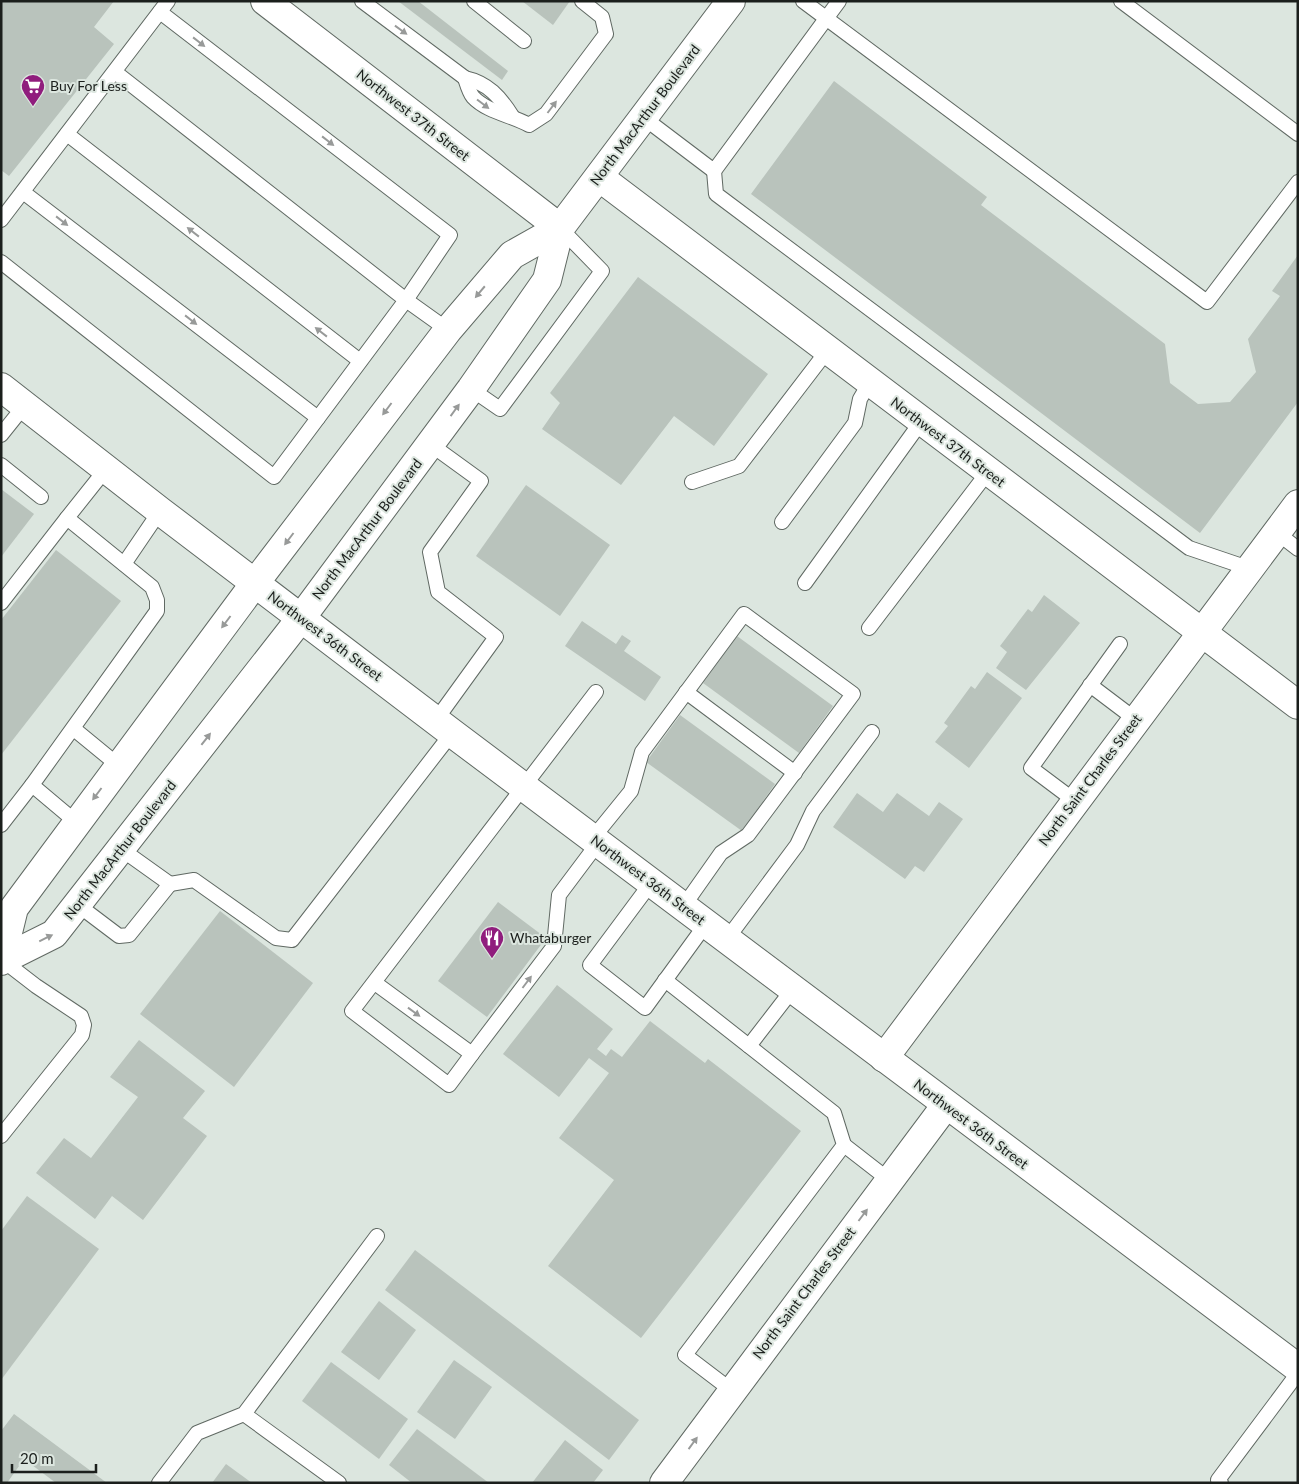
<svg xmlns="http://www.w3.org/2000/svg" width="1299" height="1484" font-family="Lato,sans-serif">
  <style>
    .building { fill: #b9c3bc }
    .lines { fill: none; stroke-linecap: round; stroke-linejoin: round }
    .lane-casing { stroke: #606963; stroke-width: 16 }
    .street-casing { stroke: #606963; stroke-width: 30 }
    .secondary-casing { stroke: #606963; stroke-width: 30 }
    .lane { stroke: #fff; stroke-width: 14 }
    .street { stroke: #fff; stroke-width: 28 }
    .secondary { stroke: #fff; stroke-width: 28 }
    .oneway { fill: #989a99 }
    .labels { text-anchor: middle; stroke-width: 4; stroke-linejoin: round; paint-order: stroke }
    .poi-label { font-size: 14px; fill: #1b1f1c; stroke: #dce6df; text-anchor: start }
    .street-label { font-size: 14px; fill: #1b1f1c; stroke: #dce6df }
  </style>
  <rect width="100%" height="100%" fill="#dce6df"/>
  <g class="building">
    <path d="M 1,1 L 114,1 L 94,27 L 114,44 L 9,176 L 1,170 Z"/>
    <path d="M 398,1 L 418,1 L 508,71 L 502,80 Z"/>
    <path d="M 522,1 L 570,1 L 553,25 Z"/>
    <path d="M 834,81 L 987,197 L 981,205 L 1165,344 L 1170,383 L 1198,404 L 1230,402 L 1256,372 L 1248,339 L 1280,296 L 1272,291 L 1298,255 L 1298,402 L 1200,533 L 751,194 Z"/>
    <path d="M 638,277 L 768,374 L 714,446 L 674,416 L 621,485 L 542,429 L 560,403 L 550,393 Z"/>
    <path d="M 526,485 L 610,545 L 560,616 L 476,556 Z"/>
    <path d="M 1,489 L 34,514 L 1,557 Z"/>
    <path d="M 56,550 L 121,601 L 1,755 L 1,620 Z"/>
    <path d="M 1044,595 L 1080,623 L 1026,690 L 996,668 L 1007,652 L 1000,646 L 1028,609 L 1032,612 Z"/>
    <path d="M 582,621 L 616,644 L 622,635 L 631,641 L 624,651 L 661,677 L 645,701 L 565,646 Z"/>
    <path d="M 737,636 L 833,706 L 799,753 L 703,683 Z"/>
    <path d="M 987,672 L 1022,698 L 969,768 L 935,742 L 948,726 L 944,723 L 971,686 L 975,689 Z"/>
    <path d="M 680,715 L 775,784 L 742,831 L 646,762 Z"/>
    <path d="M 857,793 L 883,812 L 897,793 L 929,816 L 939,802 L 963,819 L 924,872 L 915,866 L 905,879 L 833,827 Z"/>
    <path d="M 498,902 L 546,938 L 487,1017 L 438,981 Z"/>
    <path d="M 220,911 L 313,983 L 234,1087 L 140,1014 Z"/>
    <path d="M 557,985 L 613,1029 L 597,1049 L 606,1056 L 611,1049 L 622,1057 L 650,1021 L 705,1063 L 708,1059 L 801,1131 L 641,1338 L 548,1266 L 614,1180 L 559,1138 L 609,1073 L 589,1058 L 559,1097 L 503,1054 Z"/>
    <path d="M 139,1040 L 205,1091 L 183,1118 L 207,1136 L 143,1220 L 112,1196 L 95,1219 L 36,1173 L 64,1138 L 91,1158 L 138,1097 L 110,1077 Z"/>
    <path d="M 27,1196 L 99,1249 L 1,1380 L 1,1231 Z"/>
    <path d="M 415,1250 L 639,1420 L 609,1460 L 385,1290 Z"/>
    <path d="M 379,1301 L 416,1330 L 379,1380 L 341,1352 Z"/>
    <path d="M 454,1360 L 492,1387 L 455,1439 L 417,1412 Z"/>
    <path d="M 331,1362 L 408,1419 L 379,1459 L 302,1401 Z"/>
    <path d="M 14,1414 L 107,1483 L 56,1483 L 24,1459 L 7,1483 L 1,1483 L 1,1431 Z"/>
    <path d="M 417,1429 L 489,1483 L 412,1483 L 389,1465 Z"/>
    <path d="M 565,1440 L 603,1470 L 593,1483 L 532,1483 Z"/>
    <path d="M 226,1464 L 252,1483 L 212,1483 Z"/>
  </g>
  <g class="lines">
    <g class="lane-casing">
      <g id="lane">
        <path d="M 362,1 L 465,78 C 488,83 500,97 512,116"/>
        <path d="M 474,1 L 524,41"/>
        <path d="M 803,1 L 1207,302 L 1298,182"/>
        <path d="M 1121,1 L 1298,134"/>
        <path d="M 115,72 L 406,300 L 450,235 L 160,12"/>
        <path d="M 465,78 C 467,84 469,92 473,97 C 487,112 511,115 529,125 L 546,114 L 606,34 L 602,17 L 582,1"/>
        <path d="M 644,118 L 714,171 L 839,1"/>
        <path d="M 67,134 L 360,361"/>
        <path d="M 714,171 L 716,194 L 1189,548 L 1248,568"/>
        <path d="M 23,192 L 318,418"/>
        <path d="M 1,220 L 168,1"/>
        <path d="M 1,262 L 274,477 L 406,300 L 448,330"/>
        <path d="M 471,389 L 500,409 L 602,271 L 560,228"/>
        <path d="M 1,435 L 25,405"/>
        <path d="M 430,444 L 481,481 L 430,552 L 438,592 L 496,637 L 436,720"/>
        <path d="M 1,465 L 41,497"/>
        <path d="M 692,482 L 739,466 L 827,351"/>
        <path d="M 782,522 L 855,423 L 860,399 L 870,382"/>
        <path d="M 1276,532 L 1298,549"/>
        <path d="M 124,564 L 160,511"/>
        <path d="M 805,583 L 921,422"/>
        <path d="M 1,603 L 67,518"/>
        <path d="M 869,628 L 988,472"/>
        <path d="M 1090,685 L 1135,719"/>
        <path d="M 686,692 L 795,773"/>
        <path d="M 74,729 L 119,766"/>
        <path d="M 1075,801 L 1031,768 L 1120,644"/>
        <path d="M 76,822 L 32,785 L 157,611 L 157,600 L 152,587 L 67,518 L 106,469"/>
        <path d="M 1,825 L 32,785"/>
        <path d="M 592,839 L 631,791 L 642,752 L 744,614 L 853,694 L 748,835 L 721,853 L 683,907"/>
        <path d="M 651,883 L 590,965 L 645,1008 L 706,924"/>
        <path d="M 170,884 L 194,880 L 276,938 L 292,940 L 452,733"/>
        <path d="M 78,905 L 119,936 L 129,935 L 170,884 L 121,849"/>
        <path d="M 727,939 L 797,845 L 813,811 L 872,732"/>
        <path d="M 1,959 L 36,986 L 81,1016 L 84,1025 L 82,1035 L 1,1136"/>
        <path d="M 665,980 L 834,1113 L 844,1145 L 685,1355 L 731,1390"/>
        <path d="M 375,983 L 472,1054 L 554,946 L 559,895 L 598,843"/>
        <path d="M 749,1046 L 793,989"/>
        <path d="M 472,1054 L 449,1085 L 352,1011 L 596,692"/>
        <path d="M 844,1145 L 889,1180"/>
        <path d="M 244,1414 L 339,1483"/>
        <path d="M 159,1483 L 197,1433 L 244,1414 L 377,1236"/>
        <path d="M 1221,1483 L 1218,1480 L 1298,1373"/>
      </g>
    </g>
    <g class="street-casing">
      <g id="street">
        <path d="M 265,1 L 560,228"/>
        <path d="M 599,177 L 1298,705"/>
        <path d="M 884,1058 L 1298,504"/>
        <path d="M 664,1483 L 946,1105"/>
      </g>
    </g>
    <g class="secondary-casing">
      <g id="secondary">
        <path d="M 1,387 L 160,511 L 452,733 L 1298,1368"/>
        <path d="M 2,960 L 54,934 L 301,618 L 471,389 L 547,280 L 560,228 L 731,1"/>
        <path d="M 1,961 L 14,908 L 255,583 L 448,330 L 512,255 L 560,228"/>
      </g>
    </g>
    <use href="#lane" class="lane"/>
    <use href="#street" class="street"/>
    <use href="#secondary" class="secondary"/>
  </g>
  <defs><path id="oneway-solid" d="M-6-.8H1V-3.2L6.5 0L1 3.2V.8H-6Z" transform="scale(1.25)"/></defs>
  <g class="oneway">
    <use href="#oneway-solid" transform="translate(401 30) rotate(36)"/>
    <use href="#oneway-solid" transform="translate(199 42) rotate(38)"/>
    <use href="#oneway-solid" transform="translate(483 104) rotate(37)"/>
    <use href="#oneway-solid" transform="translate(552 107) rotate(-53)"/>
    <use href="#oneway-solid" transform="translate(328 141) rotate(38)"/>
    <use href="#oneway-solid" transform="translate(62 221) rotate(38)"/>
    <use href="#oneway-solid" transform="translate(193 232) rotate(-142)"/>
    <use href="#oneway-solid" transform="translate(480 292) rotate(130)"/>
    <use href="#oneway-solid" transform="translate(191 320) rotate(38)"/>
    <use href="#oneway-solid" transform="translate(321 332) rotate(-142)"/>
    <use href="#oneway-solid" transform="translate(387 409) rotate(127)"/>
    <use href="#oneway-solid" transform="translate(455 410) rotate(-54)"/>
    <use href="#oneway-solid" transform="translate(289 539) rotate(127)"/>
    <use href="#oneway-solid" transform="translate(226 622) rotate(127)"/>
    <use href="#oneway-solid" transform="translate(206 739) rotate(-52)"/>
    <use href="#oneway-solid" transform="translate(97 794) rotate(127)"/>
    <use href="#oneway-solid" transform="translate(46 938) rotate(-26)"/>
    <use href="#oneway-solid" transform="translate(527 982) rotate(-53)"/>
    <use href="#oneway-solid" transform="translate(414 1012) rotate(36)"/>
    <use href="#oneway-solid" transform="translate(863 1215) rotate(-53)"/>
    <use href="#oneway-solid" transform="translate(693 1443) rotate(-54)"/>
  </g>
  <defs>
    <g id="supermarket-pin" transform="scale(1.25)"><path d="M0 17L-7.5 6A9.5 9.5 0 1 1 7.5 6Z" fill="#901d7d" stroke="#dce6df"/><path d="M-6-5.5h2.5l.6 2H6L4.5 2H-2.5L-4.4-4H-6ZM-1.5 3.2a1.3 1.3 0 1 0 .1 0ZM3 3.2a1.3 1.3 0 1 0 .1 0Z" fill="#fff"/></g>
    <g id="restaurant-pin" transform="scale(1.25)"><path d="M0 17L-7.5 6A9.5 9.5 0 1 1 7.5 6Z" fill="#901d7d" stroke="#dce6df"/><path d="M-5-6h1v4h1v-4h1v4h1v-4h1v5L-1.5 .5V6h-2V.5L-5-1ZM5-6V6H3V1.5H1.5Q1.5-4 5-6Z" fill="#fff"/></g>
  </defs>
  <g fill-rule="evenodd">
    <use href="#supermarket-pin" x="33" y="86"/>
    <use href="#restaurant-pin" x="492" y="938"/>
  </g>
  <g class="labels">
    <g class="poi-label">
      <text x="50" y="91">Buy For Less</text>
      <text x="510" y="943">Whataburger</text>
    </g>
    <g class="street-label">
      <text transform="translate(413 115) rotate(38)" y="5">Northwest 37th Street</text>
      <text transform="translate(645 115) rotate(-53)" y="5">North MacArthur Boulevard</text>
      <text transform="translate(948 442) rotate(37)" y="5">Northwest 37th Street</text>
      <text transform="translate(367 529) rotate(-53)" y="5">North MacArthur Boulevard</text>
      <text transform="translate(325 636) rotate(37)" y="5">Northwest 36th Street</text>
      <text transform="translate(1090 780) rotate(-53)" y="5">North Saint Charles Street</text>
      <text transform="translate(120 850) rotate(-52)" y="5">North MacArthur Boulevard</text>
      <text transform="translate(648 880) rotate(37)" y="5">Northwest 36th Street</text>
      <text transform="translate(971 1124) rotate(37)" y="5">Northwest 36th Street</text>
      <text transform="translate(804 1293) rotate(-53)" y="5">North Saint Charles Street</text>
    </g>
  </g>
  <rect width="1299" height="1484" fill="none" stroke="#1b1f1c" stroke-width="5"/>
  <path d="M12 1464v8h84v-8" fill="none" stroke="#1b1f1c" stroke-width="2.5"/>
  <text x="20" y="1464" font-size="15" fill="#1b1f1c" stroke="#dce6df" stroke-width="4" paint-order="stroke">20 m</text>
</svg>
